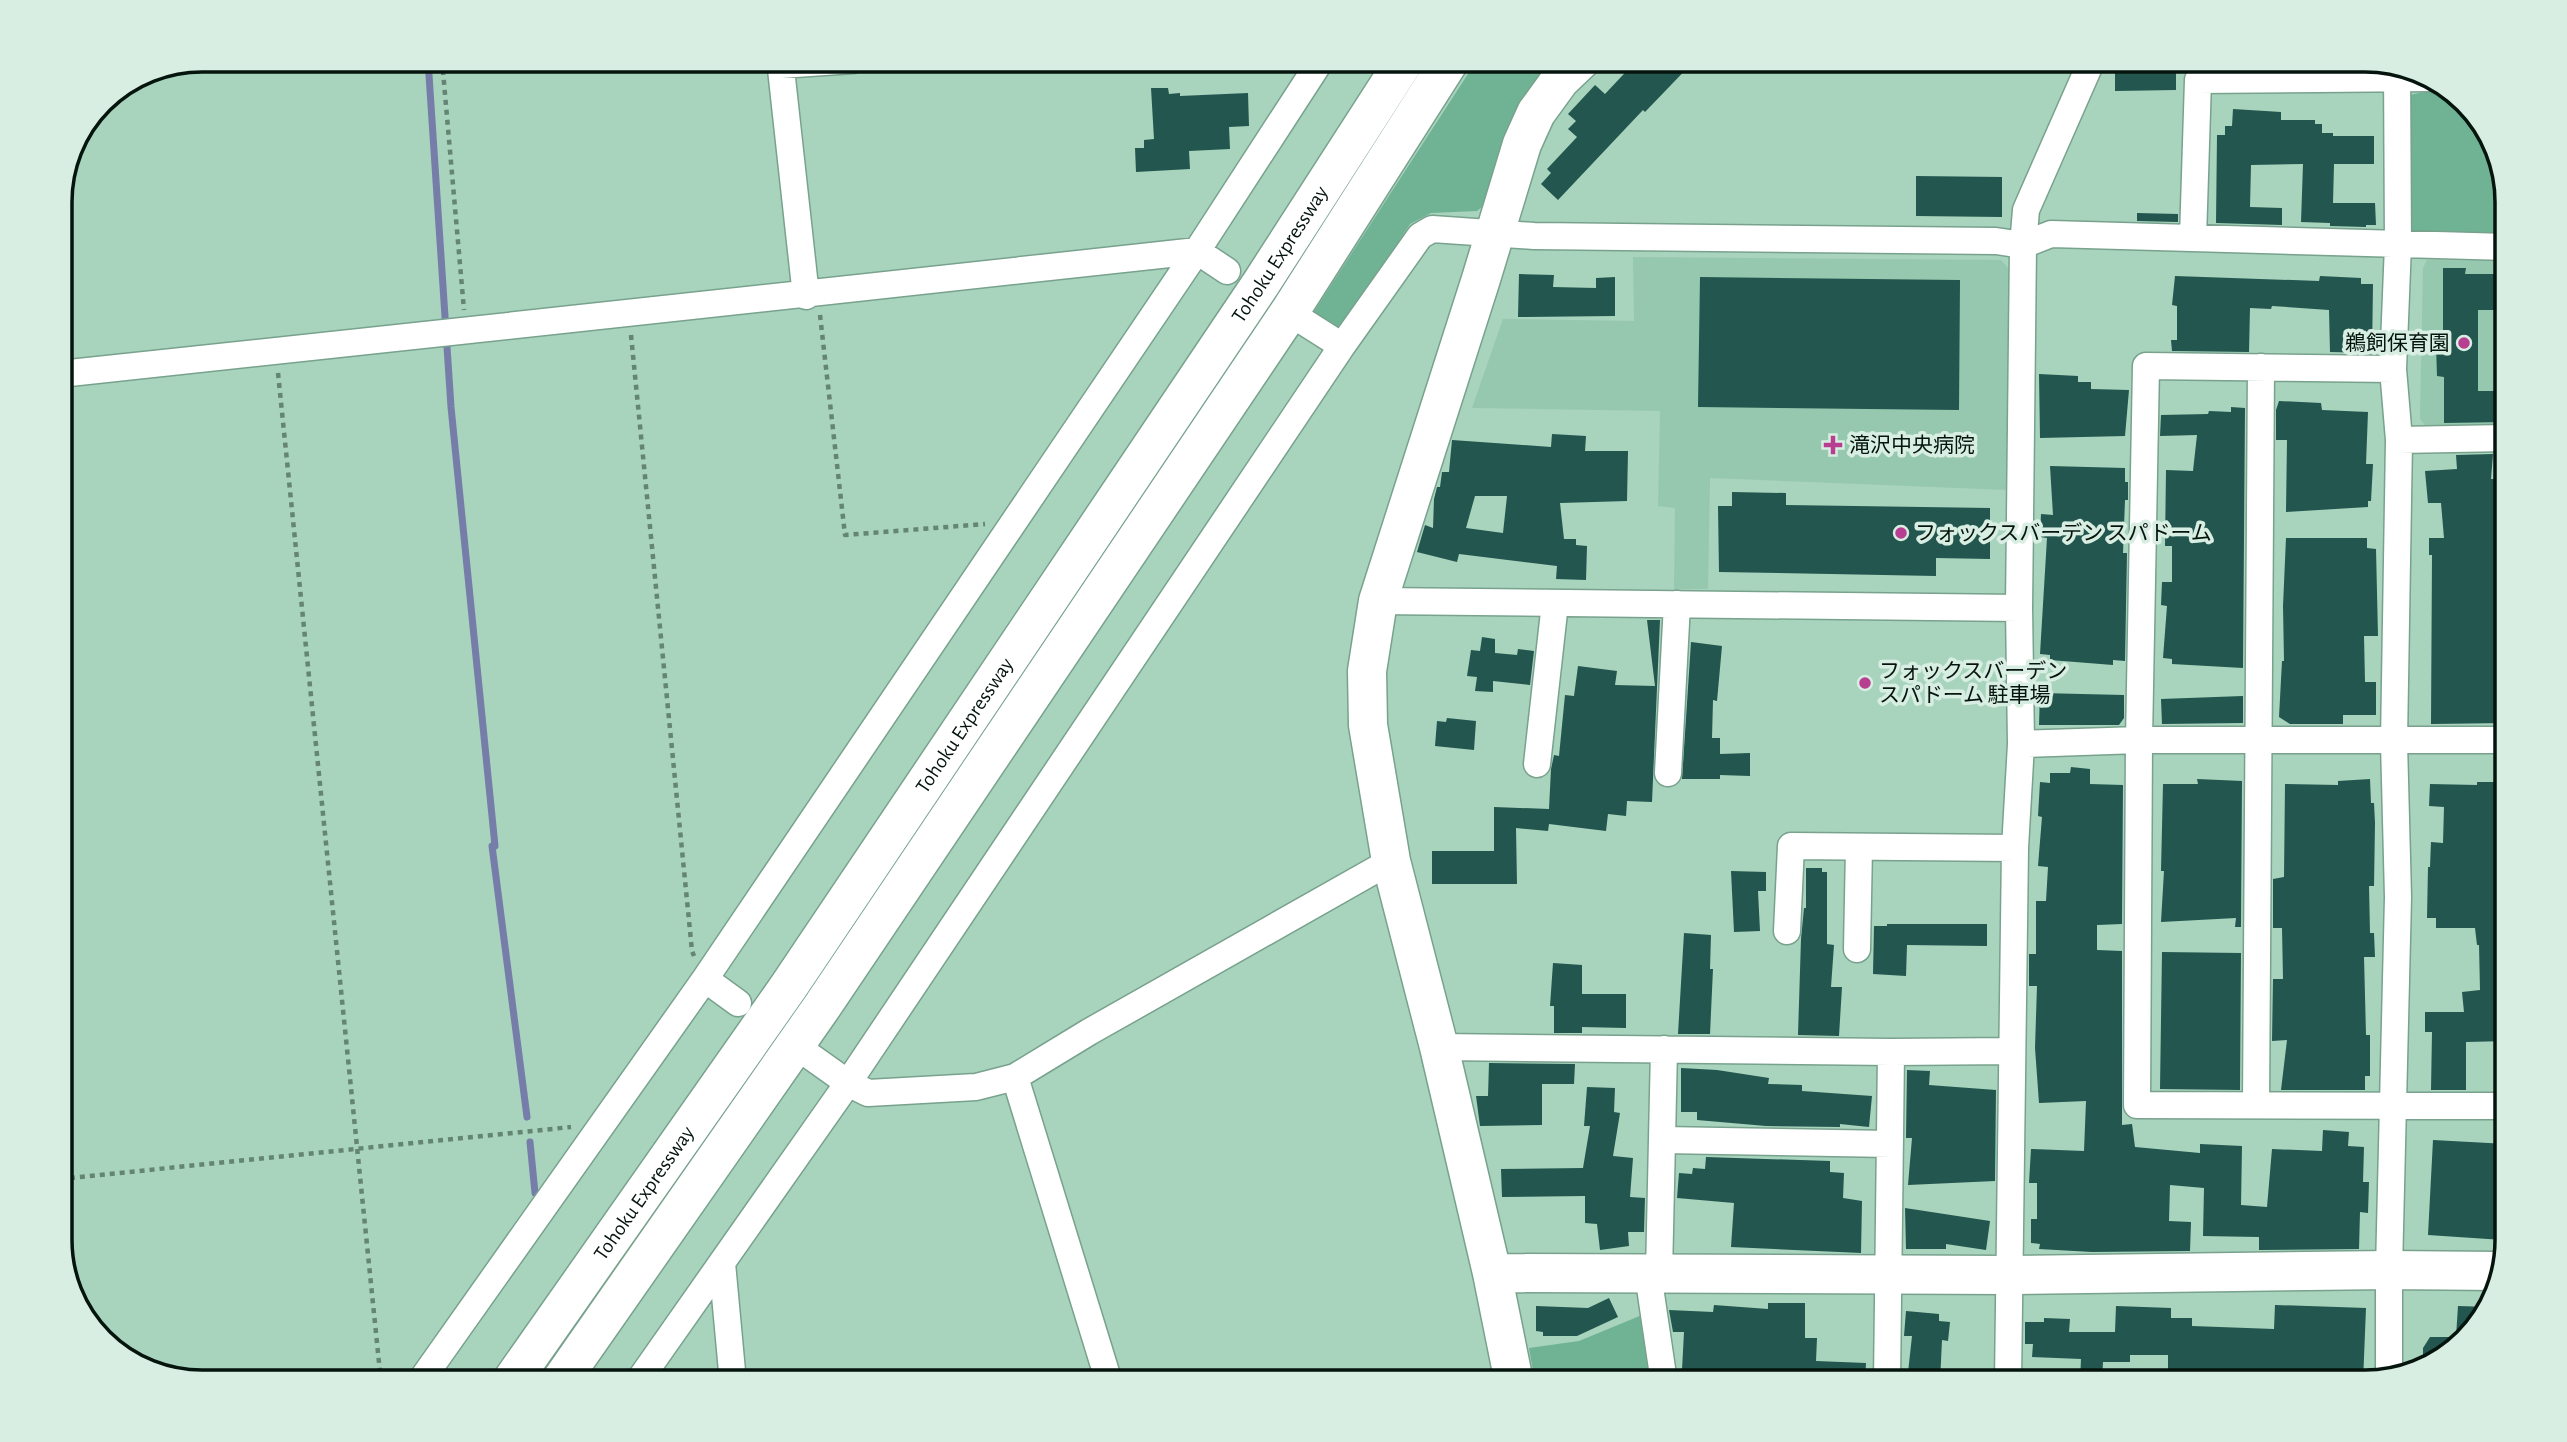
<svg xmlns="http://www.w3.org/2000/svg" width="2567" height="1442" viewBox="0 0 2567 1442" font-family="'Alegreya Sans','Noto Sans JP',sans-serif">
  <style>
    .built { fill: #96c8af }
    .green { fill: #70b394 }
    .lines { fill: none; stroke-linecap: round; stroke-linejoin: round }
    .stream { stroke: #767da9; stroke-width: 7 }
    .building { fill: #22564e; fill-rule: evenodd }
    .street-casing { stroke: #78a28d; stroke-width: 29 }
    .secondary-casing { stroke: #78a28d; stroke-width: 41 }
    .highway-casing { stroke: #78a28d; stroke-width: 41 }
    .path { stroke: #648474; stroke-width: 4.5; stroke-dasharray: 5 5; stroke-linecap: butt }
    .street { stroke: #fff; stroke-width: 26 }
    .secondary { stroke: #fff; stroke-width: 38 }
    .highway { stroke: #fff; stroke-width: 38 }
    .poi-dot { fill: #b83e91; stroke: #d8eee2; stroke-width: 2.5 }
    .labels { text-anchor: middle; stroke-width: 7; stroke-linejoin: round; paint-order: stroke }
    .street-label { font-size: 21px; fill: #05150e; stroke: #d8eee2 }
    .poi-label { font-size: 21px; fill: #05150e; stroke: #d8eee2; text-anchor: start }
    .rim { fill: none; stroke: #05150e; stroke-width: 3.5 }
  </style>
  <rect width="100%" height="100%" fill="#a8d3bd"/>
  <!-- built -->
  <path class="built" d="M1633,257L2001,260L2009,269L2007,490L1710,478L1708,589H1674L1675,508L1658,506L1660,411L1472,408L1503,319L1634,321Z
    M2427,260L2507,261V432L2431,433L2420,419L2423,268Z"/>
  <!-- green -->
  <path class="green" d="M1477,60H1558L1488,202L1477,211L1431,213L1410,224L1339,334L1311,316Z
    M2446,88L2488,130L2507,193V240L2407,238L2409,95Z
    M1642,1315L1655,1382H1535L1529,1348L1579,1341Z"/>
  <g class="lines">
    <!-- stream -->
    <path class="stream" d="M428,60L451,407L495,846H492L527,1117
      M530,1142L535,1193"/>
  </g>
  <!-- building -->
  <path class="building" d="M1637,60H1695L1645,112L1643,110L1558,200L1541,184L1551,173L1547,169L1577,137L1568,129L1576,121L1568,114L1595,85L1605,94Z
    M2154,60H2176V90L2115,91V64L2154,65Z
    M1151,88H1168L1169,94L1180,93V96L1248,93L1249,126L1229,127L1230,149L1189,151L1190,169L1136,172L1135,148H1144V140L1154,139Z
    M2233,109L2281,112V120H2315V124H2322V133H2333V136H2374V164H2334L2333,203H2375L2376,225H2366V227L2330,226V223L2301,222L2303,164L2251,165L2250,207L2282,208V225L2216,223L2217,135H2225V126H2232Z
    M1916,176L2002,177V217L1916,216Z
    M2137,213L2178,214V222L2137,221Z
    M2443,268H2466L2465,274H2507V310H2478V391H2507V422L2444,423V377L2437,376L2436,344H2443Z
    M1519,274L1554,275L1553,287L1596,288V278L1615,277V316L1518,317Z
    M2175,276L2319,281L2320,276L2361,278V284H2373L2372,353L2330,352L2329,310L2272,306L2271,309L2250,308L2249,352L2172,351L2171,340H2177V306L2172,305Z
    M1700,277L1960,280L1959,410L1698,407Z
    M2039,374L2078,376V382H2091V389L2129,390L2125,436L2040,438Z
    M2279,401L2321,403L2322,410L2368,412L2366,464H2373L2371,501H2368V507L2286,512L2287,440H2276V410Z
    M2231,407L2245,408L2243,668L2172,664V659L2163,658L2167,606L2161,605L2162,582H2172V546H2165L2166,470L2193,471L2197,435L2160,436L2161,415L2208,414L2209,411L2231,412Z
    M1552,434L1586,436L1585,451H1628L1627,501L1560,503L1564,539H1576V545L1587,546L1586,580L1556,579L1557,566L1459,554L1457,562L1417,552L1425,525L1433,528L1434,499L1437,487H1440L1442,472H1449L1452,440L1551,447ZM1475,496H1507L1503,533L1466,528Z
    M2493,454L2491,479H2507V561L2497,562L2499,644H2507V723L2431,724L2432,555H2429V538H2444L2441,503H2428L2425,471L2457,469L2456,455Z
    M2050,466L2125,468V482H2128V500H2125L2123,553H2127L2125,661L2113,660V665L2050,660V655L2040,654L2047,538L2040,537L2041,514L2053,515Z
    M1732,492L1786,493V505L1990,508V559L1936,558V576L1719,572L1718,506H1732Z
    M2286,538H2367V548L2376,549L2378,636H2364L2365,682H2376V715H2343V724H2290L2279,717L2282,661H2284L2283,606Z
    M1647,620H1660L1652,802L1627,801L1626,816L1608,814L1606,831L1549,824L1548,831L1516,828L1517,884H1432V851H1494V807L1549,809L1551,769L1554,755L1559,756L1565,695L1574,696L1578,666L1617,671L1615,685L1655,686Z
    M1482,637L1495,639V653L1517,655L1518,649L1534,651L1530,685L1493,681V692L1475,691L1477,677L1467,676L1471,650L1480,651Z
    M1691,642L1722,646L1717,701L1713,700L1712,738H1720V754L1750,753V776L1720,775V779H1682Z
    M2040,693L2124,695V718L2119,725H2039Z
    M2243,696V723L2162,724L2161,699Z
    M1447,718L1476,721L1474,750L1435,746L1437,721L1446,722Z
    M2071,767L2090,769V784L2123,785L2122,924L2097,925V950L2122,951V1125L2132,1124L2135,1147L2200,1153V1144L2242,1146L2241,1205L2267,1207L2272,1149L2322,1151L2323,1130L2349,1132L2348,1146L2364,1147L2363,1182H2369L2368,1213L2360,1212L2359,1249L2259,1250V1237L2203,1236L2204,1188L2170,1185L2169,1221L2191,1222L2190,1251L2092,1252L2039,1249L2040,1244L2031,1243V1219H2037V1183H2029L2031,1149L2084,1151L2086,1101L2039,1103L2035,1048L2037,986H2029V954H2036V901H2046L2048,867L2038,866L2042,817L2038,816L2040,782L2050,783V773H2070Z
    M2197,779L2242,781L2241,927H2235L2236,918L2161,922L2164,871H2161L2163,784H2198Z
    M2370,779L2371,803H2374L2375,823L2374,886H2369L2370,933H2374L2375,957H2364L2366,1035H2370V1076H2365V1090H2281L2287,1040L2272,1041L2273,979H2283L2282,928H2273V879L2284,877L2285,784L2338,785V781Z
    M2477,782H2507V1041L2466,1042V1090H2431L2432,1032H2425V1012H2464L2462,992L2480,990L2479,945H2477L2475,928H2436V918H2427L2428,867H2430L2431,842L2443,843L2444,807L2429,806L2430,784L2477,785Z
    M1806,868H1822V872H1827V944L1834,945L1831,987H1842L1839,1036L1798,1035L1801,939L1804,908H1806Z
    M1731,871L1766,872V891H1758L1760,931L1734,932Z
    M1887,924H1987V946L1907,945L1906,976L1873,974L1874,926H1887Z
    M1684,933L1711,935L1710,969H1713L1710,1034H1678Z
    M2162,952L2241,953L2240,1090L2160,1089Z
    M1553,963L1582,965V994H1626V1028L1582,1027V1033H1554V1006H1550Z
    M1489,1063L1575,1064L1574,1084H1542V1125L1480,1126L1476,1096H1488Z
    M1681,1068L1717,1070L1769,1078L1768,1084L1802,1085V1091L1872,1096L1869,1127L1840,1124V1127L1766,1126L1697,1120V1112H1681Z
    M1907,1070L1930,1071L1929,1085L1996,1090L1995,1181L1908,1185L1912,1138H1906Z
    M1587,1087L1615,1088L1614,1112L1620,1113L1613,1156L1633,1158L1630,1197L1645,1198L1644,1232H1628L1629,1246L1600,1250L1597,1224L1585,1223V1196L1502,1197L1501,1169L1583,1168L1590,1126H1584Z
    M2433,1140L2507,1144L2503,1240L2428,1235Z
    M1706,1157L1830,1161V1172L1844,1173L1843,1198L1862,1201L1861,1253L1731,1247L1734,1203L1677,1198L1679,1173L1692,1174L1693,1168L1705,1169Z
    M1905,1208L1990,1221L1986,1250L1946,1244V1249H1906Z
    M1609,1298L1618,1317L1577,1336H1543V1332L1536,1331V1306L1588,1308Z
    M1768,1303H1805V1338H1817L1816,1361L1866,1363L1865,1382H1775V1377H1731V1382H1686L1687,1371L1682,1370L1684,1332H1673L1669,1310L1713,1312L1714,1305L1768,1309Z
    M2275,1305L2366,1308L2363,1382H2168V1355H2130V1362H2103L2102,1382H2080L2081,1359L2032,1357L2033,1344H2025V1322H2044V1318L2070,1319L2069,1332H2115L2116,1306L2171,1308V1318H2192V1326L2274,1329Z
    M2458,1306L2490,1307L2489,1311L2437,1363L2423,1367V1348L2430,1337H2456Z
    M1906,1311L1939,1314V1321L1950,1322L1948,1341L1942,1340L1940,1382H1907L1912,1336H1904Z"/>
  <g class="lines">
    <!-- street casing -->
    <g class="street-casing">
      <path id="street" d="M780,60L806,296
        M781,65L853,60
        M2193,238L2198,80L2434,78
        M1301,320L1342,346
        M2393,369L2146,366L2139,740L2137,1105L2507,1106
        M60,374C439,333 818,294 1197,251L1227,271
        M2399,440L2507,438
        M1378,601L2019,608
        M2021,744L2139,740H2507
        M1537,764L1555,603
        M1668,773L1677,604
        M1787,931L1791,846L2015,848
        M1857,949L1859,847
        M705,979L738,1003
        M1439,1047L1891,1052L1887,1382
        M1891,1052L2012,1051
        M810,1056L848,1083L868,1093L976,1087L1015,1077
        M2256,1105L2261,367
        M1662,1140L1890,1144
        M722,1263L733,1382
        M1648,1274L1664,1382
        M1659,1274L1664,1049
        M2389,1376V1270L2398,897L2394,742L2399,440L2393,369L2398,245L2397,68
        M420,1382L705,979L1197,251L1321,60
        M638,1382L848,1083L1342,346L1420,236L1432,229L1534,236L1996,241L2023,245L2051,234L2507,247
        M1109,1382L1015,1077L1089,1032L1391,861
        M2008,1382L2015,848L2021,744L2019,608L2023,245L2026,210L2092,60"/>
    </g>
    <!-- secondary casing -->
    <g class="secondary-casing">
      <path id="secondary" d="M1492,1273L2009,1275L2389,1270L2499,1271
        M1514,1382L1492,1273L1439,1047L1391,861L1368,725L1367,671L1378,601L1481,279L1522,144L1536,113L1560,80L1581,60"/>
    </g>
    <!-- highway casing -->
    <g class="highway-casing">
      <g id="highway">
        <path id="s1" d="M511,1382L789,986L1262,282L1405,60"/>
        <path d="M560,1382L821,1008L1292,308L1450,60"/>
      </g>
    </g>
    <!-- path -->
    <path class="path" d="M442,60L464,310
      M820,315L845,535L985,524
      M631,335L692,951L694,956
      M278,373L381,1382
      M60,1179L571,1127"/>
    <!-- street -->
    <use href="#street" class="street"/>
    <!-- secondary -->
    <use href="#secondary" class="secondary"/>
    <!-- highway -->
    <use href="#highway" class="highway"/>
  </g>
  <!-- markers -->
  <g class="poi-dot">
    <circle cx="2464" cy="343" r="7"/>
    <path d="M1829.5 434.5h7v7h7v7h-7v7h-7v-7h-7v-7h7z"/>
    <circle cx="1901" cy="533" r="7"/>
    <circle cx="1865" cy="683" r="7"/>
  </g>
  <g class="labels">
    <!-- street labels -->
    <g class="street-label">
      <text dy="7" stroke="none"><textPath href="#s1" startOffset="1365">Tohoku Expressway</textPath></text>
      <text dy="7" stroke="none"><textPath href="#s1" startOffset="798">Tohoku Expressway</textPath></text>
      <text dy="7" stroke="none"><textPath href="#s1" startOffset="231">Tohoku Expressway</textPath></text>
    </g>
    <!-- poi labels -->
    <g class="poi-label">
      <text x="2450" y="350" text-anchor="end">鵜飼保育園</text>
      <text x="1849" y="452">滝沢中央病院</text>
      <text x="1915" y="540">フォックスバーデン スパドーム</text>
      <text x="1879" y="678">フォックスバーデン<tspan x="1879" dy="24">スパドーム 駐車場</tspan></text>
    </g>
  </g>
  <!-- crop -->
  <path d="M0 0H2567V1442H0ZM202 72H2365A130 130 0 0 1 2495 202V1240A130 130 0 0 1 2365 1370H202A130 130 0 0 1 72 1240V202A130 130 0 0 1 202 72Z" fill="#d8eee2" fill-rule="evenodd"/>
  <path class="rim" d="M202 72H2365A130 130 0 0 1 2495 202V1240A130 130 0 0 1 2365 1370H202A130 130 0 0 1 72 1240V202A130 130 0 0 1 202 72Z"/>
</svg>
